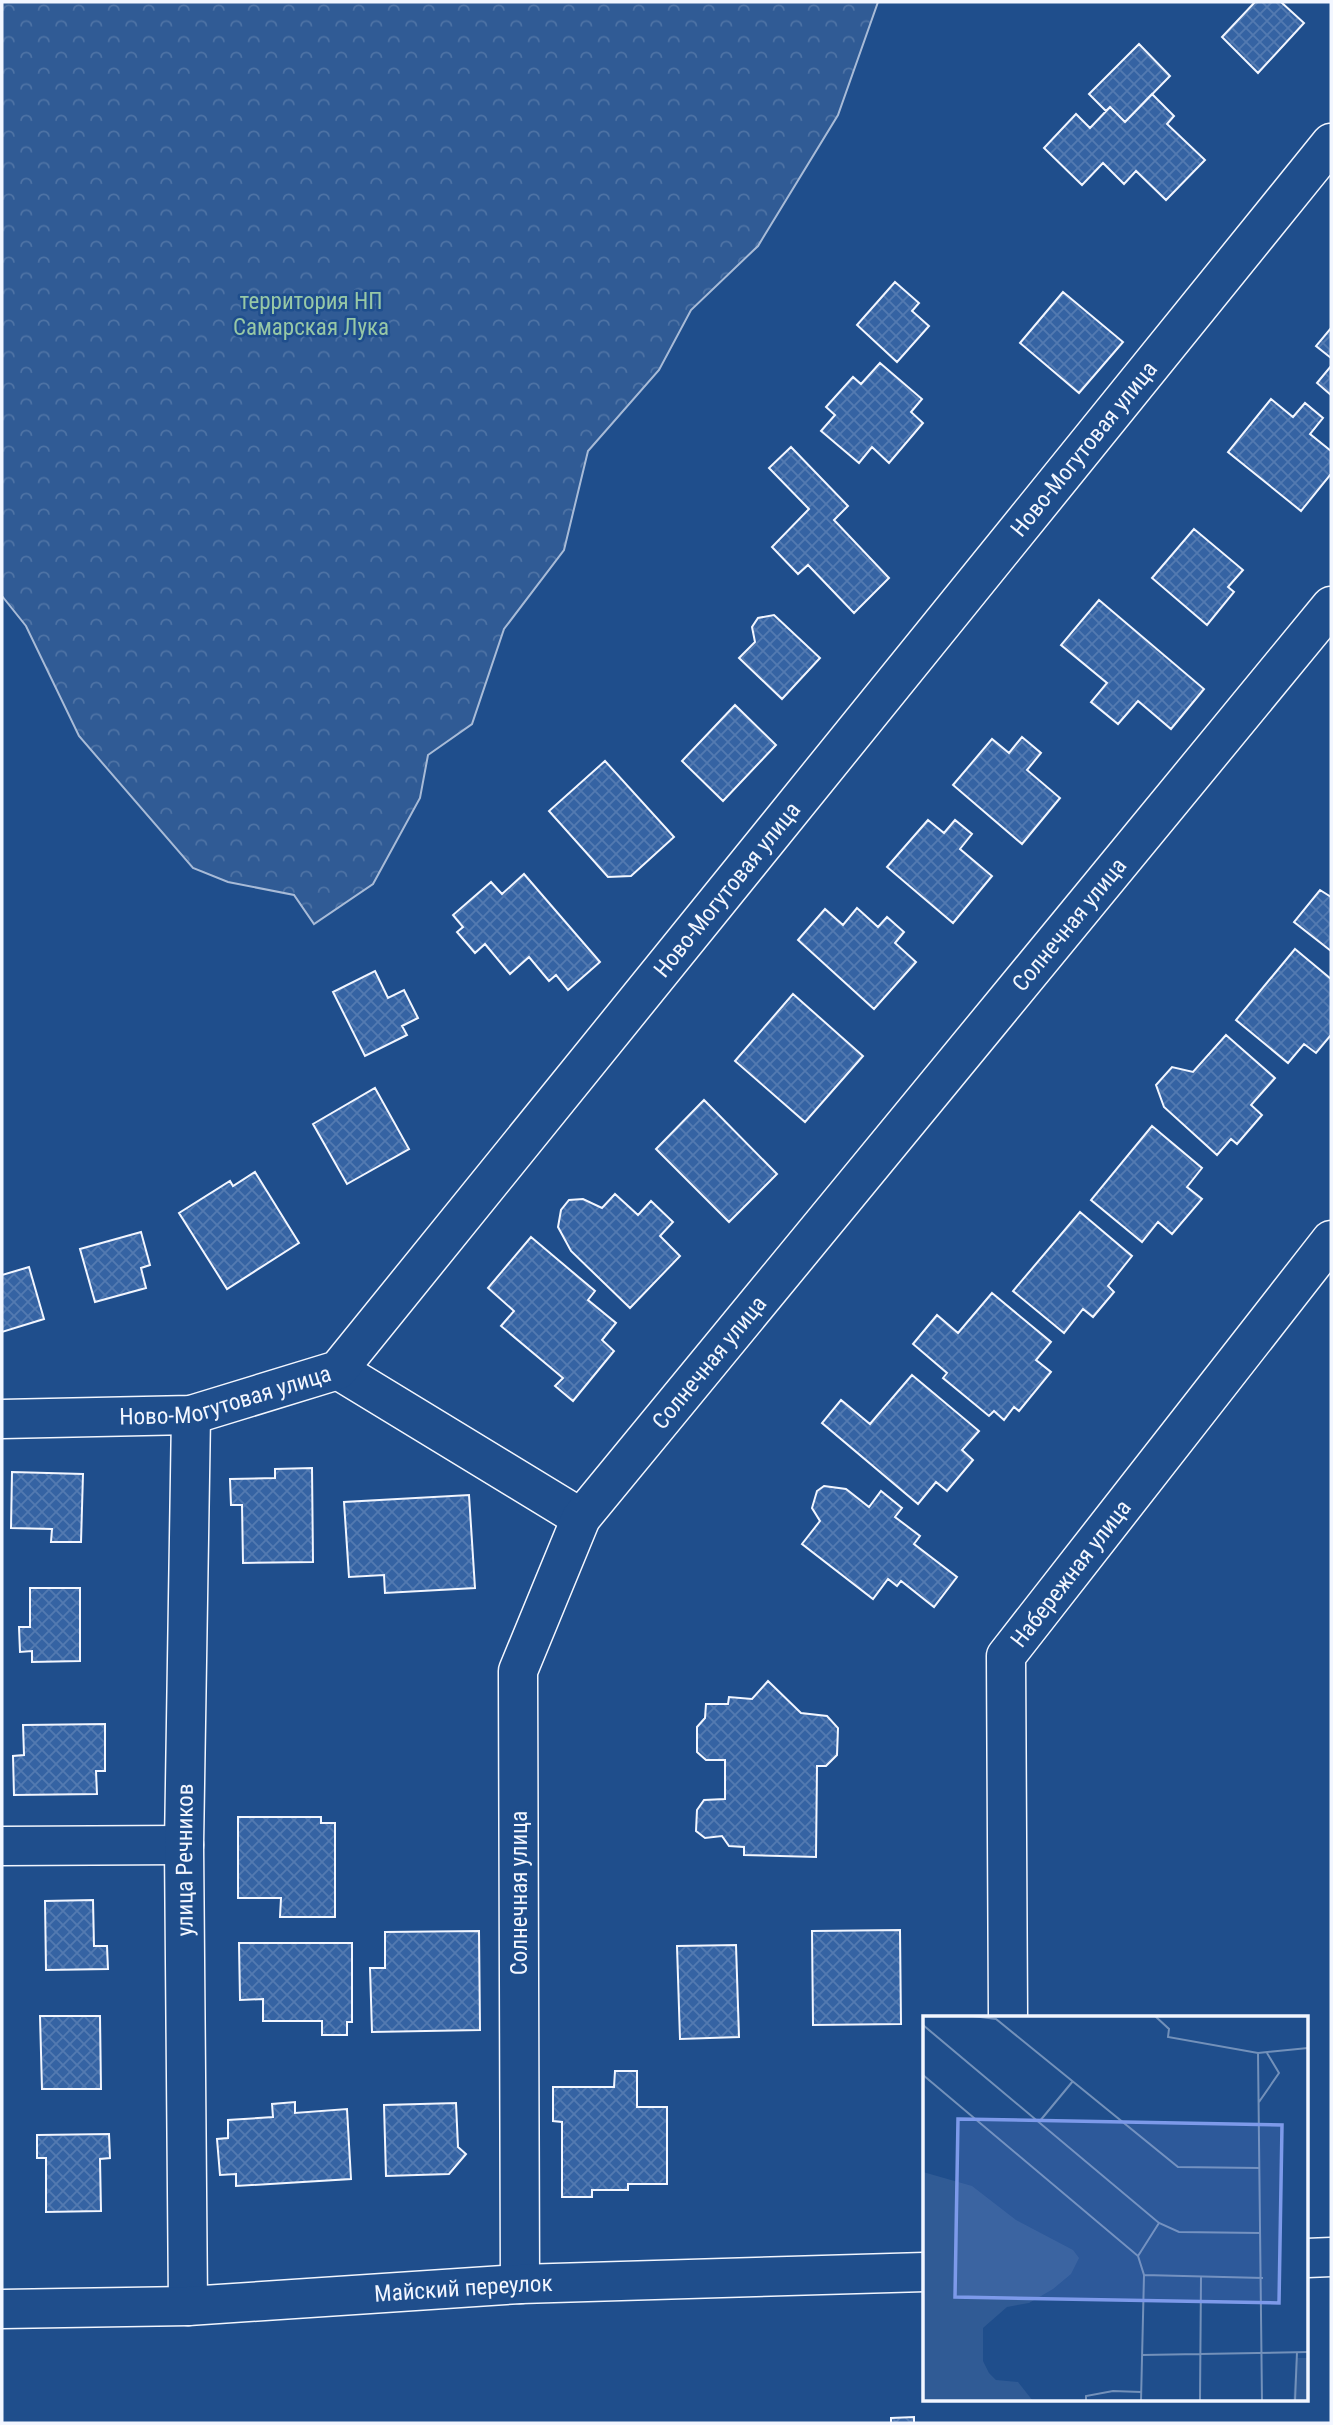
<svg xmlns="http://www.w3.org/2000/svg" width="1333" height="2425" viewBox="0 0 1333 2425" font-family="'Roboto Condensed',sans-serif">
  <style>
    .park { fill: url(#park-crowns); stroke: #a8bbd7; stroke-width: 2 }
    .building { fill: url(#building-cross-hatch); stroke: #f2f6ff; stroke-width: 2 }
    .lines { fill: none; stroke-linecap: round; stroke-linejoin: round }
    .minor-casing { stroke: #f2f6ff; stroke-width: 41 }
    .minor { stroke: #1f4e8c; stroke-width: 38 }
    .labels { text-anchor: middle; stroke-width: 5; stroke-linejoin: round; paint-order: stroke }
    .park-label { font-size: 23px; fill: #97c8a6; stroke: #1f4e8c }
    .street-label { font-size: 23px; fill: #f2f6ff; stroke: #1f4e8c }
    .inset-road { fill: none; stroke: #7391ba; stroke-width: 2 }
    .view { fill: #7d9aea; fill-opacity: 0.15; stroke: #7d9aea; stroke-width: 3.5 }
    .inset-edge { fill: none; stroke: #f2f6ff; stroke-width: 3.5 }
  </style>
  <defs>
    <pattern id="park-crowns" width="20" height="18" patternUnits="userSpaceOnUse" patternTransform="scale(1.75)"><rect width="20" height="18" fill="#305b95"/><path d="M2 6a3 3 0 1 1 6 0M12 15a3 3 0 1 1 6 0" fill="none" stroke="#4e73a5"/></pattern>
    <pattern id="building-cross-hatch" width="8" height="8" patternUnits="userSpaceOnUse" patternTransform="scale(1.75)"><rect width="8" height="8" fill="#3563a3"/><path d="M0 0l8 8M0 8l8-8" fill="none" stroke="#537ab1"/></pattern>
  </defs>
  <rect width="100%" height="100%" fill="#1f4e8c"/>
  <!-- park -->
  <path class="park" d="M2,2H878L838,115L758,246L691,310L659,370L588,451L564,550L504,629L472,724L428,755L420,798L373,884L314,924L294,895L228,882L193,868L79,736L26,626L2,596Z"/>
  <!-- building -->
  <path class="building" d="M1255,2H1281L1304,23L1258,73L1222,37Z
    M1139,44L1170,76L1125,122L1110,107L1106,111L1089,94Z
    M1152,94L1174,116L1167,124L1205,160L1166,200L1136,171L1124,184L1103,163L1082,185L1044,148L1076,114L1090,128L1110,107L1125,122Z
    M895,282L919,303L912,311L929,326L897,362L857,325Z
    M1063,292L1123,342L1079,393L1020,343Z
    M1331,328V358L1316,346Z
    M880,363L922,399L911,412L923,423L889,463L872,447L859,463L821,431L835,415L826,407L853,377L861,384Z
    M1331,366V395L1317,383Z
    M1271,399L1293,417L1305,403L1323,418L1310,434L1331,451V474L1301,511L1228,452Z
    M791,447L848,506L834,520L889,578L854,613L808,565L798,574L772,547L809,509L769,468Z
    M1194,529L1243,570L1228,587L1234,592L1207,625L1152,578Z
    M1099,600L1204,689L1171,729L1138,701L1118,724L1091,702L1107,683L1061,645Z
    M774,615L820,658L782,699L739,658L755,642L752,627L758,618Z
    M735,705L776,745L723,801L682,761Z
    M1022,737L1041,753L1027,770L1060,798L1022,844L953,785L992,739L1009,753Z
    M605,761L674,837L631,876L608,877L549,811Z
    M928,820L944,833L955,820L972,834L960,849L992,876L953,923L887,867Z
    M524,874L600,962L568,990L556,975L549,981L529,957L510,974L485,944L475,953L457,932L463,927L453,915L491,882L502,894Z
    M1320,890L1331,897V951L1294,922Z
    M857,908L878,927L887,917L904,932L895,943L916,962L874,1009L798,940L825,909L843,925Z
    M1295,949L1331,979V1035L1316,1053L1304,1044L1288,1063L1236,1020Z
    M375,971L388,998L404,990L418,1018L402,1026L407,1035L365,1056L333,992Z
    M793,994L863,1056L805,1122L735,1061Z
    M1226,1035L1275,1078L1251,1105L1262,1115L1237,1144L1231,1139L1217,1155L1164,1107L1156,1085L1172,1067L1193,1072Z
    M375,1088L409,1149L347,1184L313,1124Z
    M704,1100L777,1174L729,1222L656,1149Z
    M1152,1126L1202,1168L1187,1187L1202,1199L1172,1234L1158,1222L1142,1242L1091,1200Z
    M255,1172L299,1243L227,1289L179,1213L230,1181L233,1186Z
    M615,1194L638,1215L651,1201L673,1222L660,1236L680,1256L630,1308L571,1251L558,1227L561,1210L569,1200L583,1199L602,1208Z
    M1080,1212L1132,1256L1108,1286L1114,1292L1093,1317L1083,1309L1064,1333L1013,1291Z
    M141,1232L150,1265L141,1268L146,1288L95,1302L80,1249Z
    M531,1237L595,1291L588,1300L616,1323L602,1340L614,1351L573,1401L555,1386L563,1378L501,1326L514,1311L488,1288Z
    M29,1267L44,1319L2,1332V1275Z
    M992,1293L1051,1342L1036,1360L1051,1372L1019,1411L1014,1407L1004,1420L994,1411L989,1416L943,1378L947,1373L913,1344L937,1315L958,1333Z
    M912,1375L979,1431L962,1450L973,1460L947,1491L936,1482L918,1504L822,1423L841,1400L870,1424Z
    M312,1468L313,1562L243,1563L242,1505H231L230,1479L275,1478V1469Z
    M12,1472L83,1474L81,1542H51L52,1529L11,1528Z
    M824,1486L846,1489L869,1507L881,1491L902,1508L895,1517L920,1536L914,1544L957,1577L934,1607L901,1581L897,1586L888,1579L873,1599L802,1544L820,1521L812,1508L817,1491Z
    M469,1495L475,1588L385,1593L384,1575L349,1577L344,1502Z
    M30,1588H80V1661L32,1662V1651L20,1652L19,1627H30Z
    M768,1681L801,1713L827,1716L838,1728L837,1755L826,1766H817L816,1857L744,1855V1847L729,1846L722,1836L705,1838L696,1831L697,1810L704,1800L725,1799V1760H706L697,1752V1727L705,1718L706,1704H728L729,1697L752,1699Z
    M105,1724V1771H96L97,1794L14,1795L13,1756L24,1755L23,1725Z
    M238,1817H321V1823H335V1917H280L281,1898H238Z
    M93,1900L94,1946H107L108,1969L46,1970L45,1901Z
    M900,1930L901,2024L813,2025L812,1931Z
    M479,1931L480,2030L372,2032L370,1968H385V1932Z
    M239,1943H352V2022H347V2035H322V2021H263V1999L240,2000Z
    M736,1945L739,2037L680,2039L677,1946Z
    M40,2016H100L101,2089H42Z
    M615,2071H637V2107H667V2184H628V2190H592V2197H562V2122L553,2121V2087H614Z
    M295,2102V2113L347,2109L351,2179L236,2186V2174L220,2175L217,2139L228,2138V2120L273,2117L272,2104Z
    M456,2103L458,2147L466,2154L449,2174L386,2176L384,2105Z
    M109,2134L110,2158L100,2159L101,2211L46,2212V2158H37V2135Z
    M914,2417V2423H891V2418Z"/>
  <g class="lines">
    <!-- minor casing -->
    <g class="minor-casing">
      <g id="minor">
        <path d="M338,1370L581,1518"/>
        <path id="s1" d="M2,1419L191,1415L338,1370L1331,143"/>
        <path d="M2,1846L184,1845"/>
        <path id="s2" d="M1008,2017L1006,1656L1331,1240"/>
        <path d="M1307,2258L1331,2257"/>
        <path id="s3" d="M520,2284L518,1671L581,1518L1331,606"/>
        <path id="s4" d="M188,2306L184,1845L191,1415"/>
        <path id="s5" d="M2,2309L188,2306L520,2284L925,2272"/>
      </g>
    </g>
    <!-- minor -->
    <use href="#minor" class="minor"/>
  </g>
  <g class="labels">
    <!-- park labels -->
    <g class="park-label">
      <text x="311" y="309">территория НП<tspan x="311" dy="26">Самарская Лука</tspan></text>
    </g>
    <!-- street labels -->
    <g class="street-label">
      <text dy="8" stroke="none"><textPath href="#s1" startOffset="1528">Ново-Могутовая улица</textPath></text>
      <text dy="8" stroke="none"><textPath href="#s1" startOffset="961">Ново-Могутовая улица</textPath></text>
      <text dy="8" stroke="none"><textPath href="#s3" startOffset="1547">Солнечная улица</textPath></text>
      <text dy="8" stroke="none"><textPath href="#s3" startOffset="980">Солнечная улица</textPath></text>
      <text dy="8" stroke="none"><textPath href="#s1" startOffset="226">Ново-Могутовая улица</textPath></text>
      <text dy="8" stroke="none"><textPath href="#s2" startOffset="466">Набережная улица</textPath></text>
      <text dy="8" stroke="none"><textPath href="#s4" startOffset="446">улица Речников</textPath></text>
      <text transform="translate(519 1893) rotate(-90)" y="8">Солнечная улица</text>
      <text dy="8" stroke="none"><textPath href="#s5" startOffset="462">Майский переулок</textPath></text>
    </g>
  </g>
  <!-- overview -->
  <g transform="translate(923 2016)">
    <rect width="385" height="385" fill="#1f4e8c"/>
    <path d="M0,156L49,170L93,204L150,234L156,242L148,258L130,273L106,287L84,291L60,312V345L66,357L73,364L95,366L110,385H0Z" fill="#305b95"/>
    <path d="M373,342H385V385H370Z" fill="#305b95"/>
    <path class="inset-road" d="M50,0L73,3L255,151L337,152M232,0L246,13L245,21L335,37L385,32M0,9L236,207L256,216L338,217M335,37L339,385M0,59L215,240L221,259L218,385M336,86L356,57L344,37M116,106L150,65M215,240L236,207M221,259L340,262M219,339L385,336M163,385V380L190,375L218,376M277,385L278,261M372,385L374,336"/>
    <path class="view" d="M35,103L359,109L356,287L32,281Z"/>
    <rect width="385" height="385" class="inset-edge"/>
  </g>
  <!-- border -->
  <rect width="1333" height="2425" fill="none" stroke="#f2f6ff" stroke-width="7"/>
</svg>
